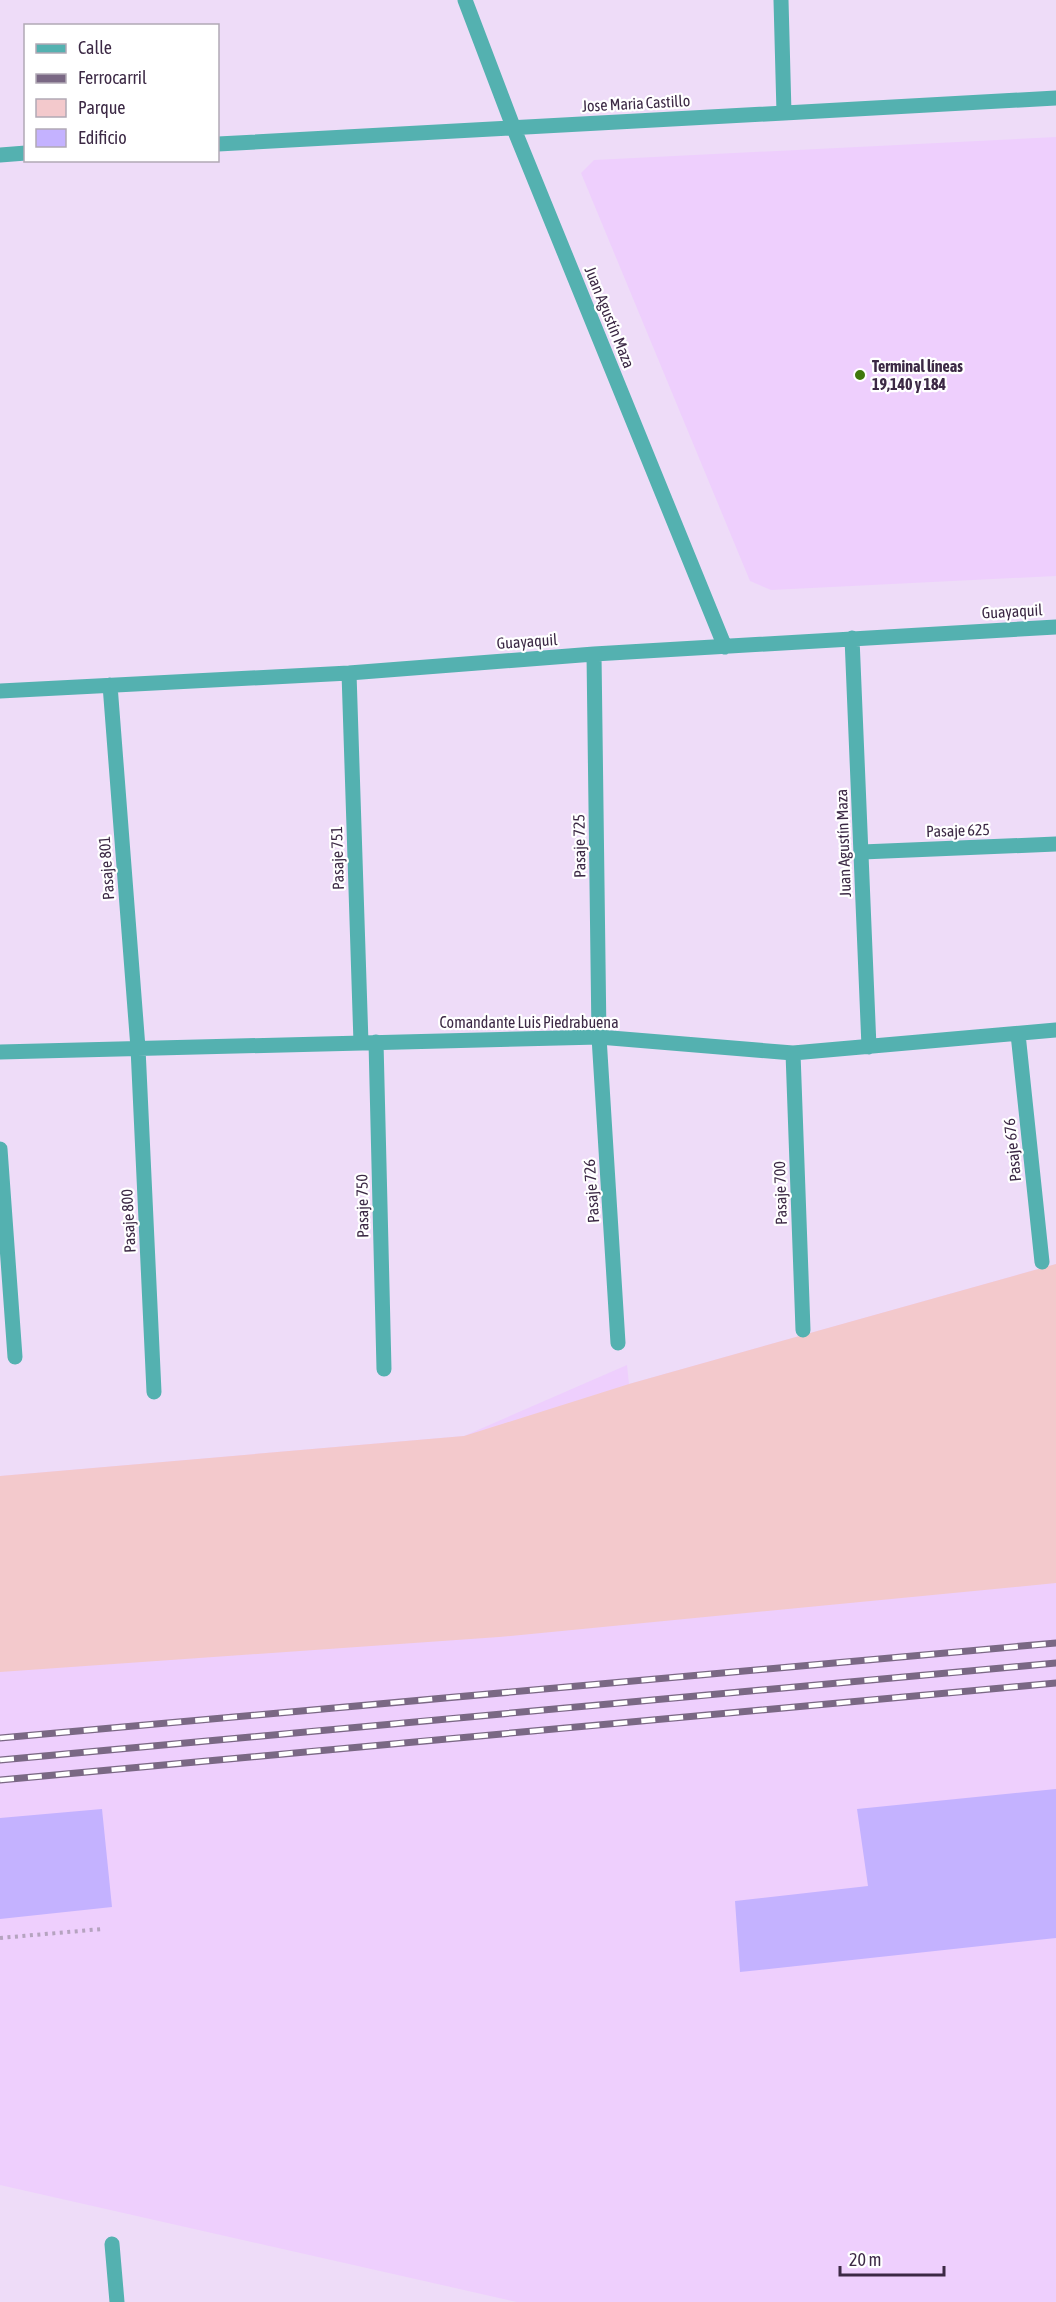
<svg xmlns="http://www.w3.org/2000/svg" width="1056" height="2302" viewBox="0 0 1056 2302" font-family="'Asap Condensed',sans-serif">
  <style>
    .built { fill: #eecffd }
    .green { fill: #f3c9cc }
    .building { fill: #c4b2ff }
    .lines { fill: none; stroke-linecap: round; stroke-linejoin: round }
    .path { stroke: #b5a3bf; stroke-width: 4; stroke-dasharray: 3 4.5; stroke-linecap: butt }
    .minor { stroke: #54b1b0; stroke-width: 15 }
    .rail-casing { stroke: #7a6884; stroke-width: 7 }
    .rail { stroke: #fff; stroke-width: 4.5; stroke-dasharray: 14; stroke-linecap: butt }
    .poi-dot { fill: #40780c; stroke: #fff; stroke-width: 2 }
    .labels { text-anchor: middle; stroke-width: 4.5; stroke-linejoin: round; paint-order: stroke }
    .street-label { font-size: 16px; fill: #3c2945; stroke: #fff }
    .poi-label { font-size: 16px; font-weight: bold; fill: #3c2945; stroke: #fff; text-anchor: start }
  </style>
  <rect width="100%" height="100%" fill="#eedcf8"/>
  <!-- built -->
  <path class="built" d="M1056,137V576L771,590L750,581L581,173L594,160Z
    M1056,1264V2302H517L0,2185V1476L464,1436L627,1365L629,1384Z"/>
  <!-- green -->
  <path class="green" d="M1056,1264V1583L499,1637L0,1672V1476L464,1436L629,1384Z"/>
  <!-- building -->
  <path class="building" d="M1056,1789V1938L740,1972L735,1901L868,1886L857,1809Z
    M102,1809L112,1907L0,1919V1818Z"/>
  <g class="lines">
    <!-- path -->
    <path class="path" d="M0,1938L102,1929"/>
    <!-- minor -->
    <path class="minor" d="M465,0L514,129L725,647
      M781,0L784,113
      M218,144L1056,98
      M0,155L26,153
      M852,638L869,1047
      M594,654L599,1037L618,1343
      M349,673L361,1043
      M110,685L138,1048L154,1392
      M0,691L349,673L594,654L1056,627
      M862,852L1056,844
      M1018,1034L1042,1262
      M376,1042L384,1369
      M0,1052L599,1037L793,1053L1056,1030
      M793,1053L803,1330
      M0,1149L15,1357
      M112,2244L117,2302"/>
    <!-- rail casing -->
    <g class="rail-casing">
      <path id="rail" d="M0,1738L1056,1643
        M0,1760L1056,1663
        M0,1780L1056,1683"/>
    </g>
    <!-- rail -->
    <use href="#rail" class="rail"/>
  </g>
  <!-- markers -->
  <circle class="poi-dot" cx="860" cy="375" r="6"/>
  <g class="labels">
    <!-- street labels -->
    <g class="street-label">
      <text transform="translate(636 103) rotate(-3)" y="6">Jose Maria Castillo</text>
      <text transform="translate(610 317) rotate(68)" y="6">Juan Agustín Maza</text>
      <text transform="translate(1012 611) rotate(-3)" y="6">Guayaquil</text>
      <text transform="translate(527 641) rotate(-4)" y="6">Guayaquil</text>
      <text transform="translate(958 830) rotate(-2)" y="6">Pasaje 625</text>
      <text transform="translate(843 843) rotate(-92)" y="6">Juan Agustín Maza</text>
      <text transform="translate(579 846) rotate(-91)" y="6">Pasaje 725</text>
      <text transform="translate(337 858) rotate(-92)" y="6">Pasaje 751</text>
      <text transform="translate(106 868) rotate(-94)" y="6">Pasaje 801</text>
      <text x="529" y="1028">Comandante Luis Piedrabuena</text>
      <text transform="translate(1012 1150) rotate(-96)" y="6">Pasaje 676</text>
      <text transform="translate(591 1191) rotate(-94)" y="6">Pasaje 726</text>
      <text transform="translate(780 1193) rotate(-92)" y="6">Pasaje 700</text>
      <text transform="translate(362 1206) rotate(-91)" y="6">Pasaje 750</text>
      <text transform="translate(128 1221) rotate(-93)" y="6">Pasaje 800</text>
    </g>
    <!-- poi labels -->
    <g class="poi-label">
      <text x="872" y="372">Terminal líneas<tspan x="872" dy="18">19,140 y 184</tspan></text>
    </g>
  </g>
  <!-- legend -->
  <rect x="24" y="24" width="195" height="138" fill="#ffffff" stroke="#b1a9b5" stroke-width="1.5"/>
  <rect x="36" y="44" width="30" height="9" fill="#54b1b0" stroke="#b1a9b5" stroke-width="1.5"/>
  <text x="78" y="54" font-size="18" fill="#3c2945">Calle</text>
  <rect x="36" y="74" width="30" height="9" fill="#7a6884" stroke="#b1a9b5" stroke-width="1.5"/>
  <text x="78" y="84" font-size="18" fill="#3c2945">Ferrocarril</text>
  <rect x="36" y="99" width="30" height="18" fill="#f3c9cc" stroke="#b1a9b5" stroke-width="1.5"/>
  <text x="78" y="114" font-size="18" fill="#3c2945">Parque</text>
  <rect x="36" y="129" width="30" height="18" fill="#c4b2ff" stroke="#b1a9b5" stroke-width="1.5"/>
  <text x="78" y="144" font-size="18" fill="#3c2945">Edificio</text>
  <!-- scale -->
  <path d="M840 2266v9h104v-9" fill="none" stroke="#3c2945" stroke-width="3"/>
  <text x="849" y="2266" font-size="18" fill="#3c2945" stroke="#ffffff" stroke-width="4.5" paint-order="stroke">20 m</text>
</svg>
